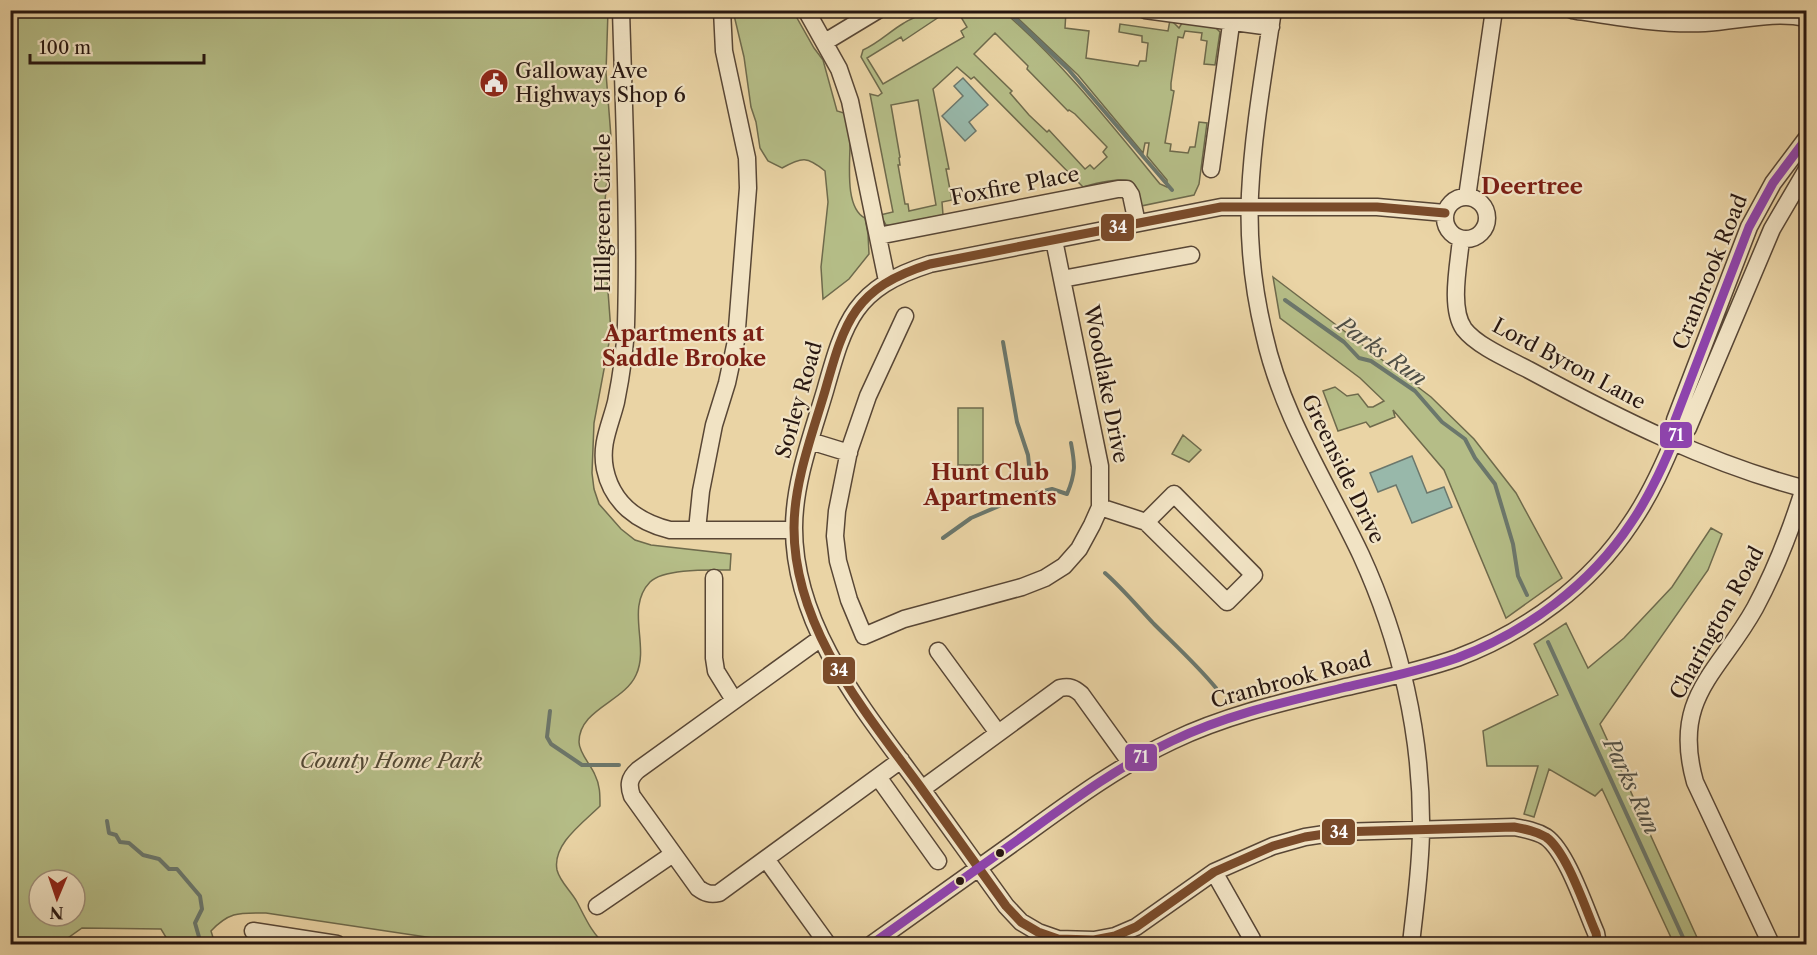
<svg xmlns="http://www.w3.org/2000/svg" width="1817" height="955" viewBox="0 0 1817 955" font-family="'Libre Caslon Text',serif">
  <style>
    .green { fill: #b5bd87; stroke: #6e6a4c; stroke-width: 1.5; fill-rule: evenodd }
    .water { fill: #98b8aa; stroke: #6b776c; stroke-width: 1.5 }
    .lines { fill: none; stroke-linecap: round; stroke-linejoin: round }
    .stream { stroke: #6b776c; stroke-width: 4 }
    .minor-casing { stroke: #584635; stroke-width: 19 }
    .minor { stroke: #f1e3c4; stroke-width: 16 }
    .bus-1-casing { stroke: #f1e3c4; stroke-width: 14 }
    .bus-2-casing { stroke: #f1e3c4; stroke-width: 14 }
    .bus-1 { stroke: #7a4b2a; stroke-width: 9 }
    .bus-2 { stroke: #8e44ad; stroke-width: 9 }
    .bus-dot { fill: #271610; stroke: #f1e3c4; stroke-width: 2 }
    .labels { text-anchor: middle; stroke-width: 4.5; stroke-linejoin: round; paint-order: stroke }
    .poi-label { font-size: 21px; fill: #271610; stroke: #f1e3c4; text-anchor: start }
    .street-label { font-size: 21px; fill: #271610; stroke: #f1e3c4 }
    .park-label { font-size: 21px; font-style: italic; fill: #524834; stroke: #f1e3c4 }
    .neighbourhood-label { font-size: 22px; font-weight: bold; fill: #7a1f14; stroke: #f1e3c4 }
    .water-label { font-size: 22px; font-style: italic; fill: #4f4f46; stroke: #f1e3c4 }
    .line-badge { stroke: #f1e3c4; stroke-width: 2 }
    .badge-label { font-size: 16px; text-anchor: middle; font-weight: bold; fill: #fff }
  </style>
  <rect width="100%" height="100%" fill="#ead4a5"/>
  <filter id="stains"><feTurbulence type="fractalNoise" baseFrequency=".00333" numOctaves="4"/><feColorMatrix values="0 0 0 0 .2 0 0 0 0 .09 0 0 0 0 .02 0 0 0 .5 -.17"/></filter>
  <radialGradient id="worn" r=".72"><stop offset=".6" stop-color="#630" stop-opacity="0"/><stop offset="1" stop-color="#630" stop-opacity=".3"/></radialGradient>
  <!-- green -->
  <path class="green" d="M10,11H608L606,73L611,137L605,201V250L611,332L594,423L592,473L594,489L599,504L621,529L635,540L651,545L731,554L730,570C711,570 664,568 650,582C625,608 650,646 636,675C624,702 579,709 579,742C579,753 591,765 595,775C600,785 600,794 600,806C584,822 552,844 557,870C560,882 571,891 577,902C585,917 592,934 605,944H473L266,913C240,913 230,911 211,931L215,944H170L161,929L82,928L68,938V944H11ZM39,880H75V916H39Z
    M733,11H793L814,48L823,60L837,111L844,113C846,120 849,129 850,136C851,157 843,207 865,218L868,234L869,254L849,279L823,299L821,267L828,202L825,171C807,156 802,157 782,168L768,161L760,148L756,122L751,107L744,57Z
    M926,11H1003C1062,62 1110,123 1160,184L1167,187V180L1147,156L1149,143H1145L1143,153L1078,75L1010,11H1066L1065,28L1089,31L1086,58L1138,66L1140,61H1146L1148,43L1142,42V36L1119,32L1120,24L1168,31L1170,20H1177L1174,23L1179,28L1182,23L1215,27L1220,32L1215,65L1204,64L1207,41L1201,40L1202,33L1185,31L1183,38L1178,37L1171,83V90L1174,91L1165,143L1171,144L1170,151L1188,153L1190,147H1195L1199,122L1207,123L1199,184L1194,195L1141,206C1139,199 1139,189 1134,184C1126,175 1093,184 1083,187L974,77L971,79L957,67L933,89L949,169H946L952,200L942,202L943,215L891,226L886,225L880,215L893,212L870,94L878,96L882,93L861,57L863,50C879,43 890,31 904,23C911,18 919,17 926,11ZM948,11L951,16L958,12L967,27L961,31L964,37L883,84L867,58L901,37L903,41ZM995,33L1028,66L1027,69L1068,111L1069,110L1075,114L1107,147L1103,152L1107,157L1094,169L1090,165L1085,169L1049,130L1047,132L1029,115L1010,93L1012,91L974,54ZM918,100L936,205L909,211L908,204H905L898,165H900L899,158L900,157L891,105Z
    M1273,277L1431,397L1474,439L1516,493L1562,578L1506,618L1444,470L1393,410L1395,417L1370,427L1366,422L1338,431L1323,391L1335,387L1347,396L1358,394L1368,407H1373L1384,401L1360,378L1280,318Z
    M958,408H983V465H958Z
    M1183,435L1201,450L1189,462L1172,454Z
    M1711,528L1722,534L1708,570L1600,724L1700,944H1674L1602,789L1595,796L1549,769L1534,817L1524,814L1538,766H1487L1483,731L1558,695L1534,644L1566,623L1588,668L1624,638L1672,587Z"/>
  <!-- water -->
  <path class="water" d="M963,78L988,105L969,122L976,131L965,141L942,116L963,96L954,86Z
    M1412,456L1427,493L1444,487L1452,507L1412,523L1396,485L1378,492L1370,473Z"/>
  <g class="lines">
    <!-- stream -->
    <path class="stream" d="M1006,10L1068,69L1172,190
      M1285,300L1344,342L1359,358L1371,361L1415,391L1442,422L1465,439L1475,458L1495,484L1513,544L1518,576L1527,595
      M1003,342L1017,422L1028,455L1030,474
      M943,538L971,518L1020,497L1052,489L1067,494C1076,473 1075,464 1071,443
      M1105,573C1123,589 1138,607 1154,624C1175,645 1197,665 1216,688
      M1548,642L1686,944
      M550,711L547,737L551,744L582,765H619
      M107,821L109,833L116,835L120,842L129,843L143,855L159,859L169,869H177L200,896L202,909L195,923L201,944"/>
    <!-- minor casing -->
    <g class="minor-casing">
      <path id="minor" d="M621,10C624,115 629,221 626,325C625,351 621,377 616,402C610,426 600,444 605,469C612,503 638,522 670,530H794
        M806,10L839,69L850,101L887,281
        M1145,10L1271,27
        M1273,10C1264,71 1253,132 1250,194C1248,240 1253,288 1264,334C1282,416 1326,481 1361,555C1400,640 1422,735 1421,828C1421,867 1415,906 1411,944
        M1572,10C1616,17 1661,25 1705,23C1739,21 1773,11 1806,18
        M825,42L878,10
        M1211,169L1233,10
        M1445 218a21 21 0 1 1 42 0a21 21 0 1 1-42 0Z
        M1467,197L1494,10
        M1445,213L1377,207H1221L930,264C854,288 845,320 825,391C812,435 794,482 794,528C794,627 863,709 919,785C948,825 977,866 1006,906L1021,922L1038,932L1058,939L1094,940L1115,936L1136,927L1214,872L1273,846L1305,837L1338,832L1514,827C1525,829 1536,831 1546,837C1567,852 1585,908 1596,933L1598,944
        M878,236L1118,189H1127L1131,195L1137,223
        M1461,239C1459,263 1449,308 1464,329C1477,346 1510,360 1529,370C1618,418 1709,464 1806,489
        M1062,279L1191,255
        M905,316L868,396L849,451L837,511L835,536L838,561L849,600L864,636L904,619L1022,587L1045,578L1064,566L1079,549L1092,525L1100,507V466L1054,240
        M1678,430L1688,428L1772,229L1806,171
        M810,441L849,453
        M1100,507L1146,522L1227,602L1254,575L1174,494L1146,522
        M697,530L701,491L714,425L727,383L736,341L748,188L747,158L724,51L722,10
        M714,578V658L716,671L734,700
        M821,638L638,770C629,778 628,785 632,796L698,888C705,893 710,895 719,893L901,760
        M938,651L998,733
        M878,777L938,861
        M922,789L1060,688C1070,686 1074,688 1081,694L1130,762
        M766,859L826,942
        M1214,872L1252,939
        M597,906L673,854
        M253,931L337,944
        M872,944C923,908 974,871 1026,834C1073,800 1119,766 1172,741C1226,715 1284,702 1342,688C1381,679 1420,671 1457,658C1526,632 1590,585 1631,523C1651,494 1665,462 1678,430L1675,420L1749,227L1773,183L1806,139
        M1771,944L1695,782C1671,697 1719,673 1755,608C1776,569 1791,530 1804,488"/>
    </g>
    <!-- minor -->
    <use href="#minor" class="minor"/>
    <!-- bus-1 casing -->
    <g class="bus-1-casing">
      <path id="bus-1" d="M1445,213L1377,207H1221L930,264C854,288 845,320 825,391C812,435 794,482 794,528C794,627 863,709 919,785C948,825 977,866 1006,906L1021,922L1038,932L1058,939L1094,940L1115,936L1136,927L1214,872L1273,846L1305,837L1338,832L1514,827C1525,829 1536,831 1546,837C1567,852 1585,908 1596,933L1598,944"/>
    </g>
    <!-- bus-2 casing -->
    <g class="bus-2-casing">
      <path id="bus-2" d="M872,944C923,908 974,871 1026,834C1073,800 1119,766 1172,741C1226,715 1284,702 1342,688C1381,679 1420,671 1457,658C1526,632 1590,585 1631,523C1651,494 1665,462 1678,430L1675,420L1749,227L1773,183L1806,139"/>
    </g>
    <!-- bus-1 -->
    <use href="#bus-1" class="bus-1"/>
    <!-- bus-2 -->
    <use href="#bus-2" class="bus-2"/>
  </g>
  <!-- icons -->
  <defs>
    <g id="civic-disc" transform="scale(1.5)"><circle r="9.5" fill="#8f2418" stroke="#f1e3c4"/><path d="M-.6-6.5H3V-4.5H.6V-3L4-1V1h2V6H-6V1h2V-1L-.6-3ZM-1.2 2.5V6h2.4V2.5Z" fill="#fff"/></g>
  </defs>
  <g fill-rule="evenodd">
    <use href="#civic-disc" x="494" y="83"/>
  </g>
  <!-- markers -->
  <g class="bus-dot">
    <circle cx="1000" cy="853" r="5"/>
    <circle cx="960" cy="881" r="5"/>
  </g>
  <g class="labels">
    <!-- poi labels -->
    <g class="poi-label">
      <text x="515" y="78">Galloway Ave<tspan x="515" dy="24">Highways Shop 6</tspan></text>
    </g>
    <!-- street labels -->
    <g class="street-label">
      <text transform="translate(1015 186) rotate(-11)" y="7">Foxfire Place</text>
      <text transform="translate(603 213) rotate(-90)" y="7">Hillgreen Circle</text>
      <text transform="translate(1710 272) rotate(-68)" y="7">Cranbrook Road</text>
      <text transform="translate(1569 364) rotate(28)" y="7">Lord Byron Lane</text>
      <text transform="translate(1106 384) rotate(79)" y="7">Woodlake Drive</text>
      <text transform="translate(799 400) rotate(-74)" y="7">Sorley Road</text>
      <text transform="translate(1343 469) rotate(64)" y="7">Greenside Drive</text>
      <text transform="translate(1717 623) rotate(-61)" y="7">Charington Road</text>
      <text transform="translate(1291 680) rotate(-15)" y="7">Cranbrook Road</text>
    </g>
    <!-- park labels -->
    <g class="park-label">
      <text x="391" y="768">County Home Park</text>
    </g>
    <!-- neighbourhood labels -->
    <g class="neighbourhood-label">
      <text x="1532" y="194">Deertree</text>
      <text x="684" y="341">Apartments at<tspan x="684" dy="25">Saddle Brooke</tspan></text>
      <text x="990" y="480">Hunt Club<tspan x="990" dy="25">Apartments</tspan></text>
    </g>
    <!-- water labels -->
    <g class="water-label">
      <text transform="translate(1382 351) rotate(35)" y="8">Parks Run</text>
      <text transform="translate(1632 786) rotate(65)" y="8">Parks Run</text>
    </g>
  </g>
  <g class="line-badge">
    <rect x="1100" y="213" width="35" height="29" rx="6" fill="#7a4b2a"/>
    <rect x="1659" y="421" width="34" height="28" rx="6" fill="#8e44ad"/>
    <rect x="822" y="656" width="34" height="29" rx="6" fill="#7a4b2a"/>
    <rect x="1124" y="743" width="34" height="29" rx="6" fill="#8e44ad"/>
    <rect x="1321" y="818" width="35" height="28" rx="6" fill="#7a4b2a"/>
  </g>
  <g class="badge-label">
    <text x="1118" y="233">34</text>
    <text x="1676" y="441">71</text>
    <text x="839" y="676">34</text>
    <text x="1141" y="763">71</text>
    <text x="1339" y="838">34</text>
  </g>
  <!-- margin -->
  <rect width="1817" height="955" fill="none" stroke="#ead4a5" stroke-width="36"/>
  <rect x="12" y="12" width="1793" height="931" fill="none" stroke="#271610" stroke-width="3"/>
  <rect x="18" y="18" width="1781" height="919" fill="none" stroke="#271610" stroke-width="1.5"/>
  <!-- north arrow -->
  <g transform="translate(57 898) rotate(182)"><circle r="28" fill="#f1e3c4" stroke="#a0917c" stroke-width="1.5"/>
  <path d="M0-4.5L10 22L0 15L-10 22Z" fill="#8f2418"/>
  <text y="-9" font-size="16" font-weight="bold" text-anchor="middle" fill="#271610">N</text>
  </g>
  <!-- scale -->
  <path d="M30 54v9h174v-9" fill="none" stroke="#271610" stroke-width="3"/>
  <text x="39" y="54" font-size="18" fill="#271610" stroke="#f1e3c4" stroke-width="4.5" paint-order="stroke">100 m</text>
  <rect width="100%" height="100%" filter="url(#stains)"/>
  <rect width="100%" height="100%" fill="url(#worn)"/>
</svg>
